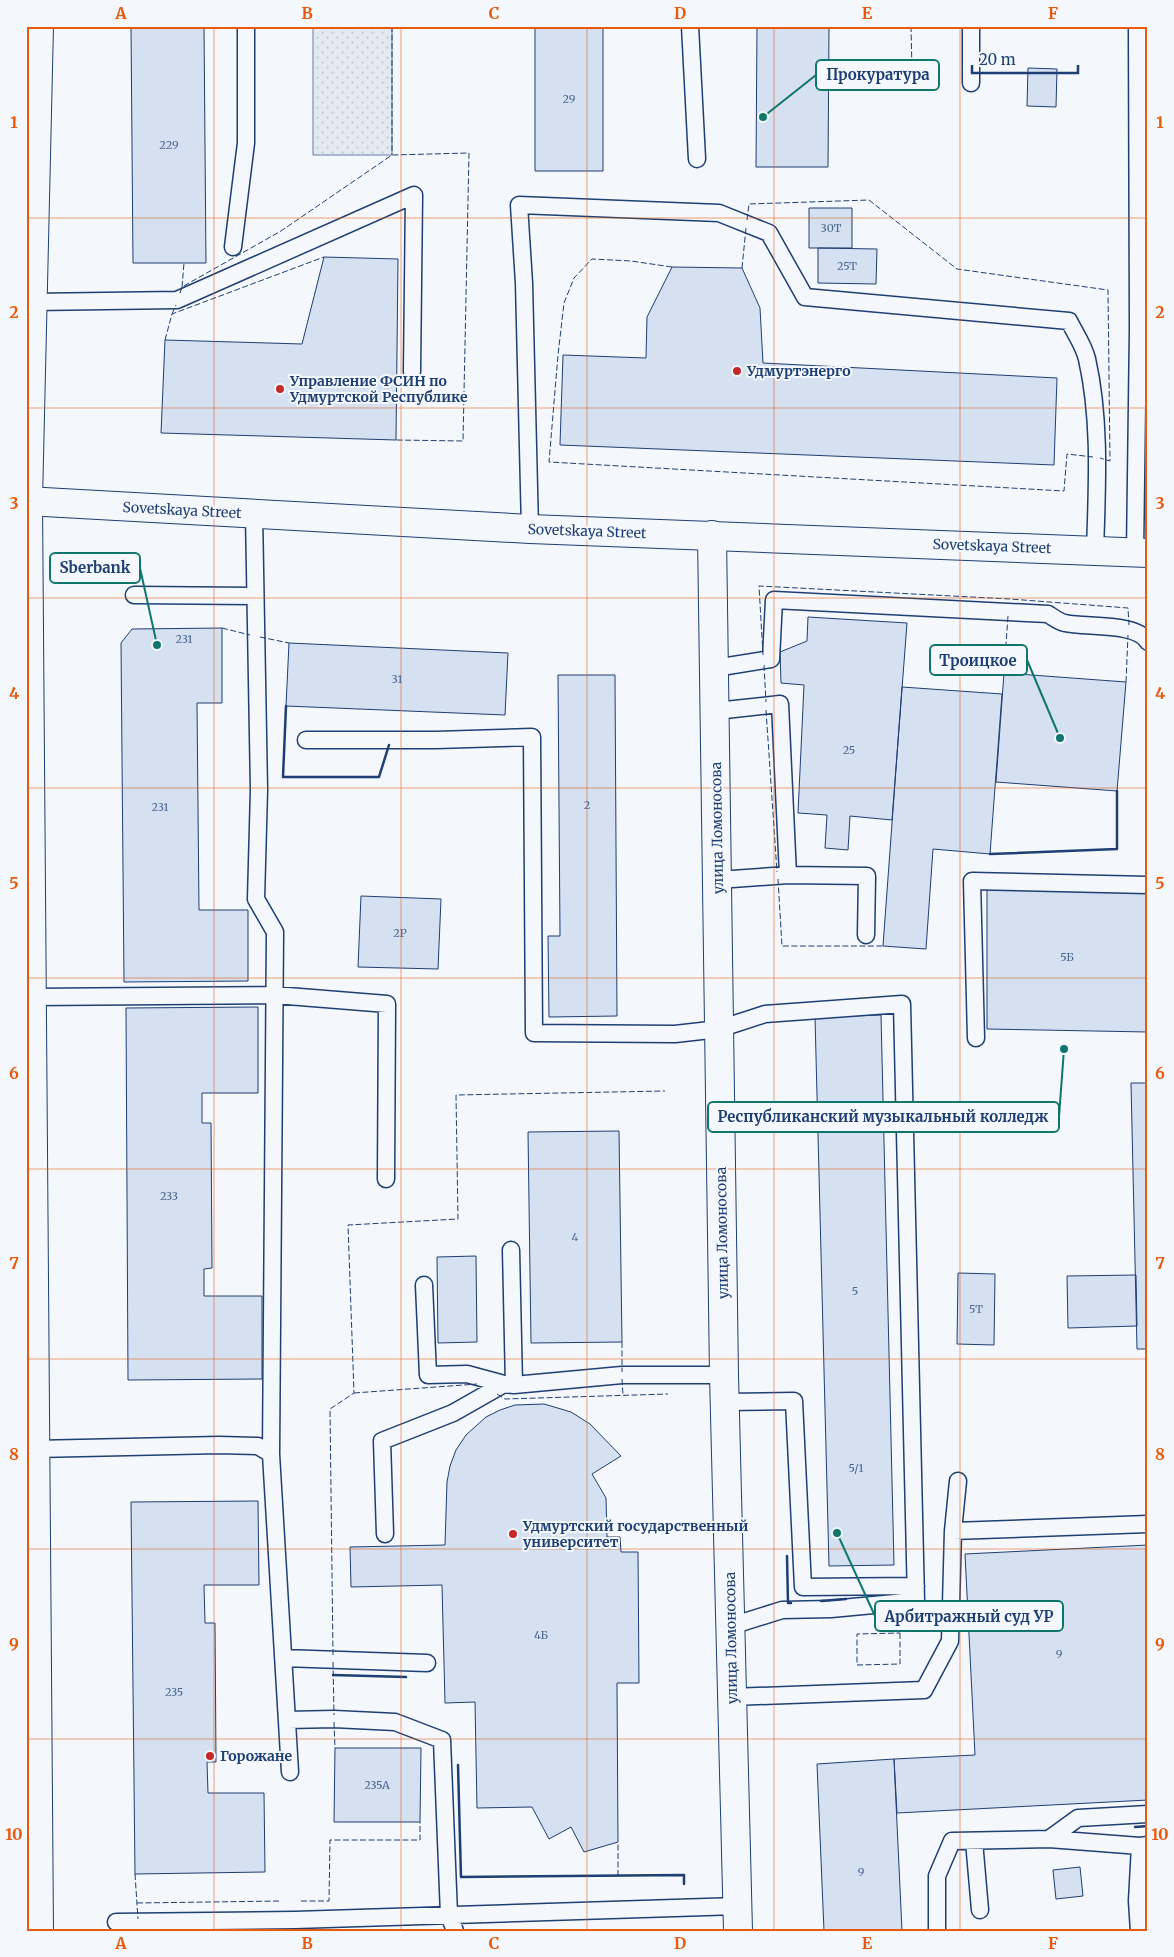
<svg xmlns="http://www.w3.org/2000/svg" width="1174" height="1957" viewBox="0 0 1174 1957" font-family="Merriweather,serif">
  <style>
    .park { fill: url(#park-dots); stroke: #687fa3 }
    .building { fill: #d5e0f0; stroke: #1d3f73 }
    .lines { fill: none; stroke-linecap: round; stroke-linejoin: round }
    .lane-casing { stroke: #1d3f73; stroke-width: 19 }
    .street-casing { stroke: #1d3f73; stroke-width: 30 }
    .secondary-casing { stroke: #1d3f73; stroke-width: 30 }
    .primary-casing { stroke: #1d3f73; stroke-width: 30 }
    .lane { stroke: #f4f7fb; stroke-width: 16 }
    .street { stroke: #f4f7fb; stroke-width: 28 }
    .secondary { stroke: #f4f7fb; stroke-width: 28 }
    .primary { stroke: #f4f7fb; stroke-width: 28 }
    .fence { stroke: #1d3f73; stroke-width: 1; stroke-dasharray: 6 2.5; stroke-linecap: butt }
    .wall { stroke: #1d3f73; stroke-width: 2.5 }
    .grid { fill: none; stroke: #e8590c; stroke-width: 1; stroke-opacity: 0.55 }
    .poi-dot { fill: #c62828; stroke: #f4f7fb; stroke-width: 2 }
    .labels { text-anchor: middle; stroke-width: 4; stroke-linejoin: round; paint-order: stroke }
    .number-label { font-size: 11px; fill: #4b6792 }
    .poi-label { font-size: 14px; font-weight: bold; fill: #1d3f73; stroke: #f4f7fb; text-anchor: start }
    .street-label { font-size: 14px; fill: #1d3f73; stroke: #f4f7fb }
    .leader { fill: none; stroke: #0f766e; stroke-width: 2 }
    .callout-dot { fill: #0f766e; stroke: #f4f7fb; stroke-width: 2 }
    .callout { fill: #f4f7fb; stroke: #0f766e; stroke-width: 2 }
    .callout-label { font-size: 15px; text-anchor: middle; font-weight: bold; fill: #1d3f73 }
    .neatline { fill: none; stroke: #e8590c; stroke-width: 2 }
    .grid-label { font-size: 16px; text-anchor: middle; font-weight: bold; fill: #e8590c }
  </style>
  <defs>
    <pattern id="park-dots" width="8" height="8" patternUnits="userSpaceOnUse" patternTransform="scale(1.25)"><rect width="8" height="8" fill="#e3e9f0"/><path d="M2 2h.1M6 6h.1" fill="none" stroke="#c2c9d1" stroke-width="1.8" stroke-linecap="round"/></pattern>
  </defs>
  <rect width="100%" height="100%" fill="#f4f7fb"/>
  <!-- park -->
  <path class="park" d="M313,26H392V155H313Z"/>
  <!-- building -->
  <path class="building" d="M131,26H204L206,263H133Z
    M535,26H603V171H535Z
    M757,26H829L828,167H756Z
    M1028,68L1057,69L1056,107L1027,106Z
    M809,208H852V248H809Z
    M818,248L877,249L876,284L818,283Z
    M324,257L398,259L396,440L161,433L165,340L302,344Z
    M672,267L742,268L760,308L763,363L1057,378L1054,465L560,445L563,355L646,358L647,317Z
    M808,617L907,623L892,820L850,816L848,850L825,848L827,815L798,813L804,685L781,683L780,652L807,641Z
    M222,628V703H197L199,910H248V981L124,982L121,643L132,629Z
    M289,643L508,653L505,715L286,706Z
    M1004,673L1126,682L1117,791L996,782Z
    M558,675H615L617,1016L549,1017L548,936H560Z
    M902,687L1002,694L990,854L933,849L926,949L883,946Z
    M987,884L1148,885V1032L987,1029Z
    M361,896L441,899L438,969L358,967Z
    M258,1007V1093H202V1123H211L212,1268L204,1269V1296H262V1379L128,1380L126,1008Z
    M881,1015L894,1565L829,1566L815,1017Z
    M1131,1083H1148V1349H1137Z
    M619,1131L622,1342L531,1343L528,1132Z
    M476,1256L477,1342L438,1343L437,1257Z
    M958,1273L995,1274L994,1345L957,1344Z
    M1136,1275L1137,1326L1068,1328L1067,1276Z
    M544,1404L571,1412L590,1424L621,1456L592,1474L606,1498L607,1537H620L621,1552H638L639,1683H617L618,1842L584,1852L571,1827L549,1839L532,1807L477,1808L475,1702L445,1703L442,1585L351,1587L350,1547L445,1545L447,1482L450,1466L456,1450L466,1435L486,1417L500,1410L515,1405Z
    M258,1501L259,1585H204L205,1623H215L216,1762H207L208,1793H264L265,1872L135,1874L131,1502Z
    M1148,1545V1800L897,1813L894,1759L975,1755L965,1554Z
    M335,1748H421L420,1822H334Z
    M894,1759L902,1931H824L817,1764Z
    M1080,1867L1083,1896L1056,1899L1053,1870Z"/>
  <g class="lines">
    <!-- lane casing -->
    <g class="lane-casing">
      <path id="lane" d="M690,26L697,159
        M971,26V83
        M1137,26L1138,329
        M233,247L246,143V26
        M33,302L177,300L414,195L412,372
        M254,514L259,790L256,899L275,932L271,1454
        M530,529L524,283L519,205L719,213L769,233L805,297L1069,321C1075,333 1084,346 1087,359C1101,421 1097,487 1095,551
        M1135,553L1138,329L1148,330
        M134,595L254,596
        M715,668L771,659L774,600L1048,614C1053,617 1059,622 1065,623C1086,628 1137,622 1148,642
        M716,711L780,704L788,875L718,880
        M306,740H436L532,737L534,1033L675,1034L719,1029L765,1014L902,1004L916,1601L831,1609L782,1610L731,1626
        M788,875L867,876L866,935
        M32,997L275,995L387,1004L386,1179
        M976,1038L972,881L1148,885
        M511,1250L514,1385
        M424,1285L428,1375L467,1374L504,1384L514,1385L622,1375H724
        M725,1402L794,1401L803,1587L916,1586
        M35,1449L219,1445L258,1446L271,1454L290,1772
        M953,1531L1148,1524
        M385,1534L382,1441L453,1413L504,1384
        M283,1658L427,1663
        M732,1697L924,1690L950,1641L953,1531L958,1481
        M287,1720L334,1719L395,1722L442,1740L449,1915L455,1931
        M1049,1839L1078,1818L1148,1814
        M974,1841L980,1910
        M116,1922L295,1920L738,1906
        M937,1931V1876L952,1841L1049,1839L1140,1846
        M1139,1931L1137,1901L1140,1846L1148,1845"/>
    </g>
    <!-- street casing -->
    <g class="street-casing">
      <path id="street" d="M712,535L724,1375L738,1931"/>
    </g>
    <!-- secondary casing -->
    <g class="secondary-casing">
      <path id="secondary" d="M26,501L530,529L1148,553"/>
    </g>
    <!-- primary casing -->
    <g class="primary-casing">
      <path id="primary" d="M39,1931L28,501L39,26"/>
    </g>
    <!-- lane -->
    <use href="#lane" class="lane"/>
    <!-- street -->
    <use href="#street" class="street"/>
    <!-- secondary -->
    <use href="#secondary" class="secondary"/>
    <!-- primary -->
    <use href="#primary" class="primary"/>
    <!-- fence -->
    <path class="fence" d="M392,26V155
      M911,26L912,71
      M747,220L749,204L869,200L957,269L1108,290L1110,461L1100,458
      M672,267L631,261L592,259L574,278L564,303L558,355L549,462L1064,491L1067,454L1093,457
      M742,268L746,228
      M182,287L184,263
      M180,293L182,287L281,231L392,155L469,153L463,441L396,440
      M172,314L176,305
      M165,340L172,314L324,257
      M222,628L250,635
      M260,637L289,643
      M763,655L759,586L1010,599L1128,608L1129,625
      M764,665L766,702
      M1004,673L1008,616
      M1126,682L1128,635
      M766,710L777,872
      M778,879L782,946H883
      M622,1342V1372
      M622,1379L623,1395
      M354,1393L477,1384
      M497,1394L505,1399L668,1394
      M900,1633V1664L857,1665V1634Z
      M333,1655L330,1409L354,1393L348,1225L458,1219L456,1095L665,1091
      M333,1662L334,1715
      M334,1722L335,1748
      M135,1874L138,1919
      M618,1876V1842
      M301,1901H329L330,1840H420V1822
      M137,1903L281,1901"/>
    <!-- wall -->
    <path class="wall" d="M286,706L283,777H379L389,745
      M990,854L1117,849V791
      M787,1556L788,1603H791
      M821,1601L846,1599
      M333,1675L406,1677
      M458,1765L461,1877L684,1875V1884
      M1135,1827L1148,1826"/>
  </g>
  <!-- grid -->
  <path class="grid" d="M214,26V1931M401,26V1931M587,26V1931M774,26V1931M960,26V1931M26,218H1148M26,408H1148M26,598H1148M26,788H1148M26,978H1148M26,1169H1148M26,1359H1148M26,1549H1148M26,1739H1148"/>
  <!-- markers -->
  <g class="poi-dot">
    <circle cx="737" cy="371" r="5"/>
    <circle cx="280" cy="389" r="5"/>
    <circle cx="513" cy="1534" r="5"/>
    <circle cx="210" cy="1756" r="5"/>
  </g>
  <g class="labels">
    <!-- number labels -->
    <g class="number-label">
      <text x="569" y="103">29</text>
      <text x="169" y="149">229</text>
      <text x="831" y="232">30Т</text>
      <text x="847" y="270">25Т</text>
      <text x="184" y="643">231</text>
      <text x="397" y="683">31</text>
      <text x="849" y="754">25</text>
      <text x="587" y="809">2</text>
      <text x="160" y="811">231</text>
      <text x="400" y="937">2Р</text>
      <text x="1067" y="961">5Б</text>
      <text x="169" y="1200">233</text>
      <text x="575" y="1241">4</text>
      <text x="855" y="1295">5</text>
      <text x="976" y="1313">5Т</text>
      <text x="856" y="1472">5/1</text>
      <text x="541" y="1639">4Б</text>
      <text x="1059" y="1658">9</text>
      <text x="174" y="1696">235</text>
      <text x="377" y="1789">235А</text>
      <text x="861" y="1876">9</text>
    </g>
    <!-- poi labels -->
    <g class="poi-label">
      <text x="747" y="376">Удмуртэнерго</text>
      <text x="290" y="386">Управление ФСИН по<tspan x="290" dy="16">Удмуртской Республике</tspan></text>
      <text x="523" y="1531">Удмуртский государственный<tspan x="523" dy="16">университет</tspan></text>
      <text x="220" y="1761">Горожане</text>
    </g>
    <!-- street labels -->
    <g class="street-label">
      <text transform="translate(182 510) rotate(3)" y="5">Sovetskaya Street</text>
      <text transform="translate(587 531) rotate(2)" y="5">Sovetskaya Street</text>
      <text transform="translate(992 546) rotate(2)" y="5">Sovetskaya Street</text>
      <text transform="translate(717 828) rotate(-91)" y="5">улица Ломоносова</text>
      <text transform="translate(722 1233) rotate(-91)" y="5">улица Ломоносова</text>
      <text transform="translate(731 1638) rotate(-91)" y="5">улица Ломоносова</text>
    </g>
  </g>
  <!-- callouts -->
  <path class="leader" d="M763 117L816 75M157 645L140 568M1060 738L1027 660M1064 1049L1059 1117M837 1533L875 1616"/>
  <g class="callout-dot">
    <circle cx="763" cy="117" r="5"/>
    <circle cx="157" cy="645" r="5"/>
    <circle cx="1060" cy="738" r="5"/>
    <circle cx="1064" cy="1049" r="5"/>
    <circle cx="837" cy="1533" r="5"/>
  </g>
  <g class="callout">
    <rect x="816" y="60" width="123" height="30" rx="5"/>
    <rect x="50" y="553" width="90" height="30" rx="5"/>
    <rect x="930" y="645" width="97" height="30" rx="5"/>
    <rect x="708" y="1102" width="351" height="30" rx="5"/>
    <rect x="875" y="1601" width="188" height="30" rx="5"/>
  </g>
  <g class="callout-label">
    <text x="878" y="80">Прокуратура</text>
    <text x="95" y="573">Sberbank</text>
    <text x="978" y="666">Троицкое</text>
    <text x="883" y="1122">Республиканский музыкальный колледж</text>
    <text x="969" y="1622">Арбитражный суд УР</text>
  </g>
  <!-- border -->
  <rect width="1174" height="1957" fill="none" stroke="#f4f7fb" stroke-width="55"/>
  <!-- scale -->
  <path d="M972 65v8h106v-8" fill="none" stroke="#1d3f73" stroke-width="2.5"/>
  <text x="979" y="65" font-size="15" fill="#1d3f73" stroke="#f4f7fb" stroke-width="4" paint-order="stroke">20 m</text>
  <rect x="28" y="28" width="1118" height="1902" class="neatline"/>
  <g class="grid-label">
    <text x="121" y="19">A</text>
    <text x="307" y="19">B</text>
    <text x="494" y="19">C</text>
    <text x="680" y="19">D</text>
    <text x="867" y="19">E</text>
    <text x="1053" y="19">F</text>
    <text x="14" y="128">1</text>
    <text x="1160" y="128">1</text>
    <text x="14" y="318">2</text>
    <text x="1160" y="318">2</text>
    <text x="14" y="509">3</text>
    <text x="1160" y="509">3</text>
    <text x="14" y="699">4</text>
    <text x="1160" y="699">4</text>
    <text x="14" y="889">5</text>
    <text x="1160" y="889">5</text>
    <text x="14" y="1079">6</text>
    <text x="1160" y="1079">6</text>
    <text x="14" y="1269">7</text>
    <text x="1160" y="1269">7</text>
    <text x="14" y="1460">8</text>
    <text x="1160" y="1460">8</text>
    <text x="14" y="1650">9</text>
    <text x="1160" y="1650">9</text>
    <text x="14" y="1840">10</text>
    <text x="1160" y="1840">10</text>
    <text x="121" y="1949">A</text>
    <text x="307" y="1949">B</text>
    <text x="494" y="1949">C</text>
    <text x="680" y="1949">D</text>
    <text x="867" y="1949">E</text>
    <text x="1053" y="1949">F</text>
  </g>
</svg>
